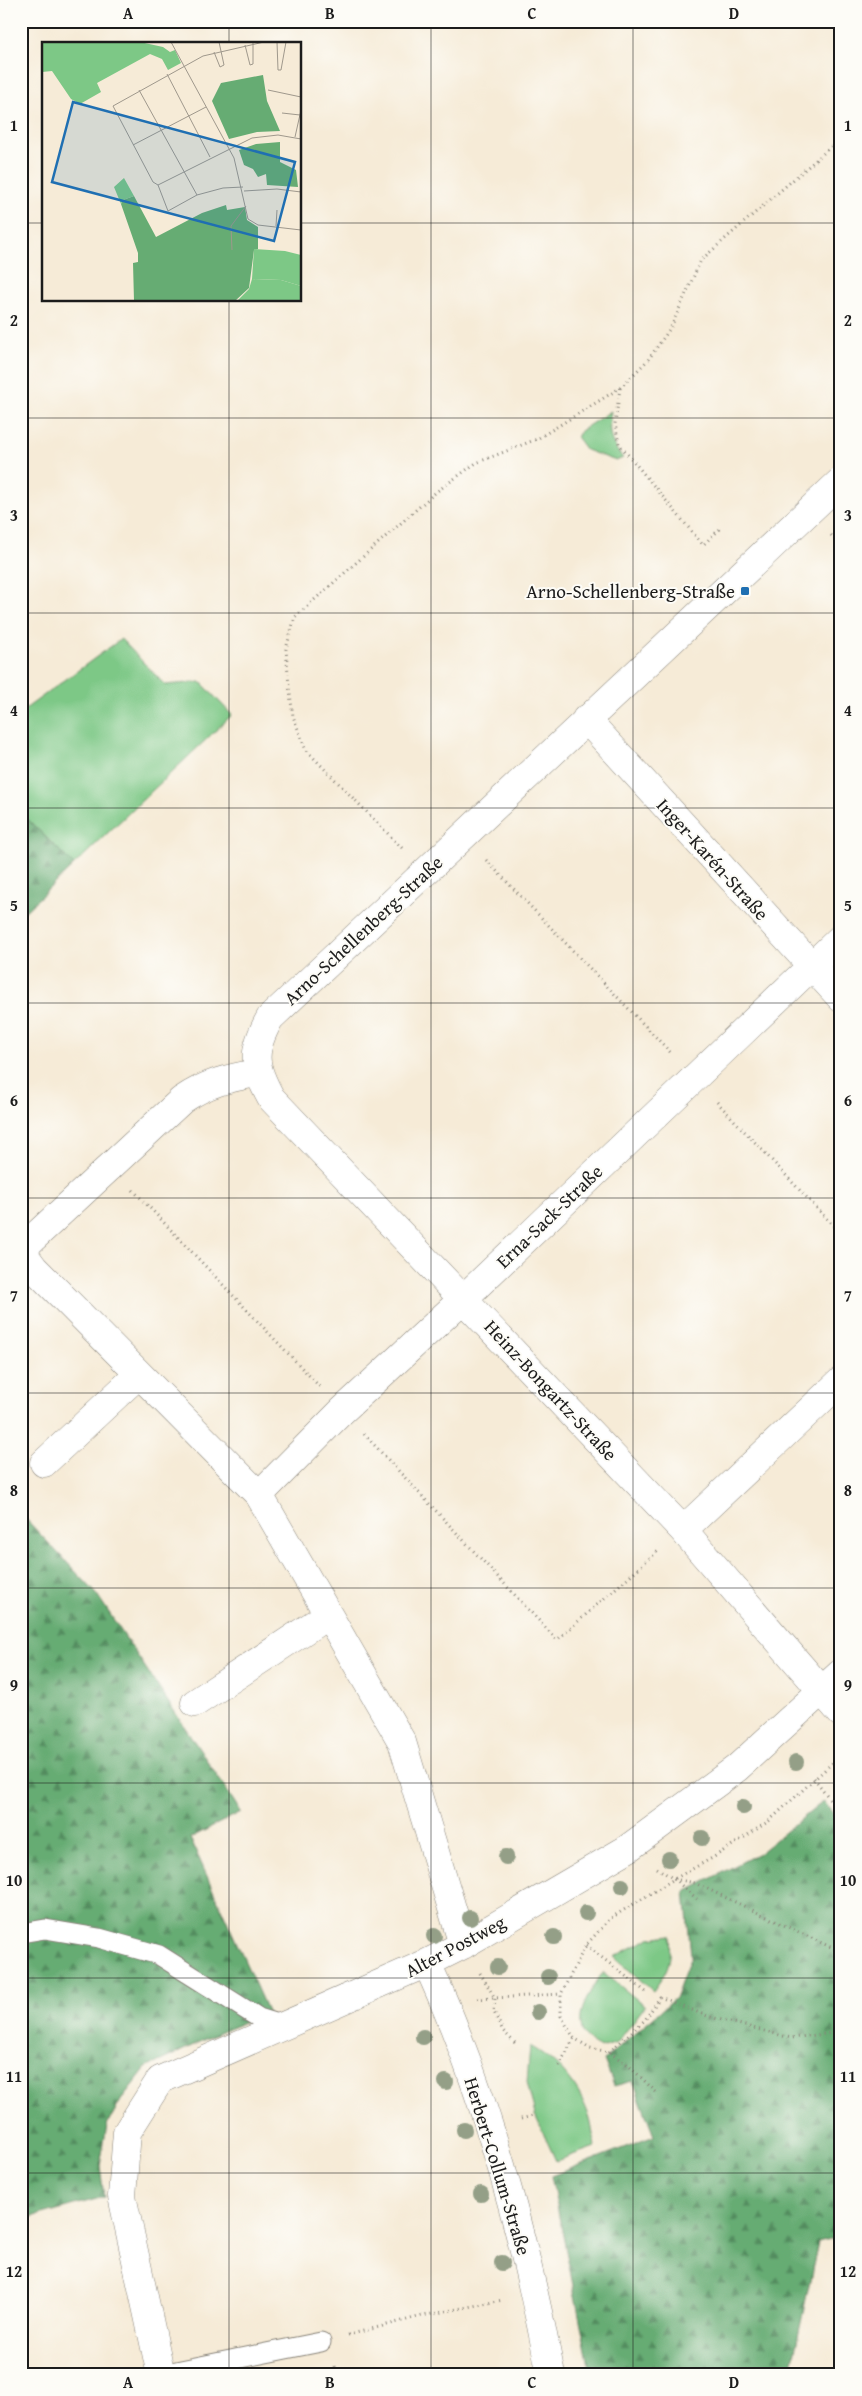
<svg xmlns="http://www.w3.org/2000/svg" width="862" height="2396" viewBox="0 0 862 2396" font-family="'Gentium Book Plus',serif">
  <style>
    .green { fill: #7dc886; stroke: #4c7251 }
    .forest { fill: url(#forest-firs); stroke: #416448 }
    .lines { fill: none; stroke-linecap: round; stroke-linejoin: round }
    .lane-casing { stroke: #89847a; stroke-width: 21 }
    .street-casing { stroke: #89847a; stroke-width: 29 }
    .path { stroke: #89847a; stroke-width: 3; stroke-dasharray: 1 4; stroke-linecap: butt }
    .lane { stroke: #fff; stroke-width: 19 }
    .street { stroke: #fff; stroke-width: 28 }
    .tree { fill: #949f87 }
    .grid { fill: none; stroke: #1c1c1c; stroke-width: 1; stroke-opacity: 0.55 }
    .poi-dot { fill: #1f6fb2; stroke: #fdfcf7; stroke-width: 2 }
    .labels { text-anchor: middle; stroke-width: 4; stroke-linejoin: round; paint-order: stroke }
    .poi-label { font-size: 19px; fill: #1c1c1c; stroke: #fdfcf7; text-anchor: end }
    .street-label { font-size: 19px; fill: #1c1c1c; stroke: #fdfcf7 }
    .inset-road { fill: none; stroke: #9f988c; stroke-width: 1 }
    .view { fill: #1f6fb2; fill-opacity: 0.15; stroke: #1f6fb2; stroke-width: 2.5 }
    .inset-edge { fill: none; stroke: #1c1c1c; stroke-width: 2.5 }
    .neatline { fill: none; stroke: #1c1c1c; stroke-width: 2 }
    .grid-label { font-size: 16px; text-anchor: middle; font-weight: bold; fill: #1c1c1c }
  </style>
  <defs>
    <pattern id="forest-firs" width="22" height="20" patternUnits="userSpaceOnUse" patternTransform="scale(1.25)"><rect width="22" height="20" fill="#66ac73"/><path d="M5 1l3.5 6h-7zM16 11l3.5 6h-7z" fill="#538b5e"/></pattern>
  </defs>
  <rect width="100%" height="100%" fill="#fdfcf7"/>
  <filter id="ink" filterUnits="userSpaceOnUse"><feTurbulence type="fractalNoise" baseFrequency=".02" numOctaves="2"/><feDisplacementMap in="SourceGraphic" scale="10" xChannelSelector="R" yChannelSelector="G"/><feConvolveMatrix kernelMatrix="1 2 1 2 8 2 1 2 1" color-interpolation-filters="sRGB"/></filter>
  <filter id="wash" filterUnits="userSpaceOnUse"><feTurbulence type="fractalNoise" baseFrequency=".0096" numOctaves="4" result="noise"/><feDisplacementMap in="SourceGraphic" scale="20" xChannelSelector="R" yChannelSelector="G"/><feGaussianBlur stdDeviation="1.12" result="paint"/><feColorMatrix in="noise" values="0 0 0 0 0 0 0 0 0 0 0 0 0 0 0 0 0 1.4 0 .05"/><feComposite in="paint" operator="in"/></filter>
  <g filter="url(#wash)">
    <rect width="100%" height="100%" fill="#f6ebd7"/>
    <!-- green -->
    <path class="green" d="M611,411C608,431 609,442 623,458L616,461L586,450L577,438L580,431Z
      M121,639L165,685L201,682L232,715L74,865L21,813V712Z
      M670,1935C672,1961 669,1969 653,1991L614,1957L650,1938Z
      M603,1972L645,2006L617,2043L601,2048C563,2031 587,1996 603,1972Z
      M530,2046C557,2061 577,2083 588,2113C592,2123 593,2136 595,2147L556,2161L535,2115L527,2082Z"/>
    <!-- forest -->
    <path class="forest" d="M21,813L74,865L21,915Z
      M21,1514L96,1593L241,1812L190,1838L268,2013L223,2031L146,2068L123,2097L107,2125L100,2166L104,2197L21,2220Z
      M824,1801L841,1825V2236L818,2242L790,2375H591L551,2176L654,2136L633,2081L614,2086L604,2060L675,1998L691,1956L685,1892L759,1853Z"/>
  </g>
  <g filter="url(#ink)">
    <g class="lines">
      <!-- lane casing -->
      <g class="lane-casing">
        <path id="lane" d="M21,1933L45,1929L99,1938L159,1955L259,2018L285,2026
          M161,2374L321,2342"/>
      </g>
      <!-- street casing -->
      <g class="street-casing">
        <path id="street" d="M841,481L270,1018C251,1052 253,1065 271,1098L683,1530L841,1713
          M586,719L841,998
          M257,1073C228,1078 207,1083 182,1100L29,1242L23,1253L34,1268L259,1495L402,1742L463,1945
          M44,1463L139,1374
          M259,1495L342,1411L464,1298L841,938
          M683,1530L841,1381
          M195,1703L328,1615
          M427,1963C486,2093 524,2234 551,2375
          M161,2375L122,2196L127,2132L160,2080L427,1963L463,1945L627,1849L737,1768L841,1673"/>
      </g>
      <!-- path -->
      <path class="path" d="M620,388L615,424L619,444L703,545L722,527
        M831,535L841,546
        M402,848L306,750L293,716L289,686L286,649L295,617L436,492L476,463L537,439L620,388L648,360L671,327L701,260L841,138
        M486,860L672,1054
        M717,1102L841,1234
        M133,1190L320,1387
        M364,1434L557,1640L658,1551
        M814,1778L841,1814
        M657,1868L674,1879L697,1899
        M674,1879L695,1883L841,1952
        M586,1945L646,1992
        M480,1973L495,1998L494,2012L503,2031L516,2044
        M477,1999L561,1994
        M609,2052L645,2020L660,1997L707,2016L791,2038L841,2032
        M559,2066L574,2038
        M656,2092L628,2065L609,2052L590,2048L574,2038L561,2016V1994L586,1945L611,1918L674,1879L714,1857L769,1821L841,1755
        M521,2119L532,2116
        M348,2335L422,2316L503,2300
        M335,2366L337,2375"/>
      <!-- lane -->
      <use href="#lane" class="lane"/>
      <!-- street -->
      <use href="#street" class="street"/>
    </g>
    <!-- trees -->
    <g class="tree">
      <circle cx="796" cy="1762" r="8"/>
      <circle cx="743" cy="1807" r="8"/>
      <circle cx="702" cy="1838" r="8"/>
      <circle cx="506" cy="1857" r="8"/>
      <circle cx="669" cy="1859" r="8"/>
      <circle cx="622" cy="1886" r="8"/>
      <circle cx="586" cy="1913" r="8"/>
      <circle cx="470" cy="1918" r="8"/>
      <circle cx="434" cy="1936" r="8"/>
      <circle cx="554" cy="1937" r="8"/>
      <circle cx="498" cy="1967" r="8"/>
      <circle cx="548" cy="1977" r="8"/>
      <circle cx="538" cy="2012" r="8"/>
      <circle cx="423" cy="2037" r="8"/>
      <circle cx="446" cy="2082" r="8"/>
      <circle cx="464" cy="2130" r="8"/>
      <circle cx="481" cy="2194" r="8"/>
      <circle cx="502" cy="2263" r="8"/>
    </g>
  </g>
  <!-- grid -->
  <path class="grid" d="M229,21V44M431,21V2375M633,21V2375M21,223H44M300,223H841M229,300V2375M21,418H841M21,613H841M21,808H841M21,1003H841M21,1198H841M21,1393H841M21,1588H841M21,1783H841M21,1978H841M21,2173H841"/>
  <!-- markers -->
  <rect class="poi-dot" x="740" y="586" width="10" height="10" rx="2.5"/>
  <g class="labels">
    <!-- poi labels -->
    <g class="poi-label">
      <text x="735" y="598">Arno-Schellenberg-Straße</text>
    </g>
    <!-- street labels -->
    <g class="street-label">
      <text transform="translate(713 859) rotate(48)" y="7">Inger-Karén-Straße</text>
      <text transform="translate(363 930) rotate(-43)" y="7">Arno-Schellenberg-Straße</text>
      <text transform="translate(549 1216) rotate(-44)" y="7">Erna-Sack-Straße</text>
      <text transform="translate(551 1390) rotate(47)" y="7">Heinz-Bongartz-Straße</text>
      <text transform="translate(455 1946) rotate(-28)" y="7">Alter Postweg</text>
      <text transform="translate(498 2166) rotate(73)" y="7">Herbert-Collum-Straße</text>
    </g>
  </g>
  <!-- overview -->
  <g transform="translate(42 42)">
    <rect width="259" height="259" fill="#f6ebd7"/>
    <path d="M0,0H98L121,5L128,10L133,8L139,21L126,28L120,17L108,12L55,41L59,50L38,62L29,57L10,29L0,30ZM82,136L92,154L81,158L79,162L72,145ZM210,237L239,238L259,244V259H195L207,247Z" fill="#7dc886"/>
    <path d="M221,33L225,59L238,89L215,90L187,97L170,59L179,41ZM238,100V120L254,128L256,145L225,143L224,132L216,135L211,127L202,123L197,108L214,102ZM92,154L114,195L160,171L184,163L185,168L203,165L205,178L216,185V207L212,208L207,246L193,259H92L91,221L96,220V211L79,162L81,158Z" fill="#66ac73"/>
    <path d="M212,207L243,209L259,213V244L239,238L210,237Z" fill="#7dc886"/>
    <path class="inset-road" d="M129,0L192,116L206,177L216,183L259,188M235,0L236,28H239L244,0M203,3L208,23L211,22V1M172,10L178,25L182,23L177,0M125,32L168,115M97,48L155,153M226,48L259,55M240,71L258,73M253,95L259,68M91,103L164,65M116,143L210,96L236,93L259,97M201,145L181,146L155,153L126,169L116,143L111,140L71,64L161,14L222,0M202,149L235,147L259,150M234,184L235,168M190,208L189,184L204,164"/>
    <path class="view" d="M31,60L253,120L232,199L10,140Z"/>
    <rect width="259" height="259" class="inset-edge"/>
  </g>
  <!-- margin -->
  <rect width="862" height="2396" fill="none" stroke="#fdfcf7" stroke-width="55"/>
  <rect x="28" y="28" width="806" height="2340" class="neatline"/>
  <g class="grid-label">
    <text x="128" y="19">A</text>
    <text x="330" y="19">B</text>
    <text x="532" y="19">C</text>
    <text x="734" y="19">D</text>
    <text x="14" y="131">1</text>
    <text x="848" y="131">1</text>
    <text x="14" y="326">2</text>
    <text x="848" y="326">2</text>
    <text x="14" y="521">3</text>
    <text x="848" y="521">3</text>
    <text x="14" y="716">4</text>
    <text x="848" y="716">4</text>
    <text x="14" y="911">5</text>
    <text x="848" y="911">5</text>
    <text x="14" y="1106">6</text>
    <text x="848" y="1106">6</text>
    <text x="14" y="1301">7</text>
    <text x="848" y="1301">7</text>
    <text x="14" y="1496">8</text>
    <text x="848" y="1496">8</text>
    <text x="14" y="1691">9</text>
    <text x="848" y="1691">9</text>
    <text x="14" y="1886">10</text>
    <text x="848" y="1886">10</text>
    <text x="14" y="2082">11</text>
    <text x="848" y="2082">11</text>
    <text x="14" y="2277">12</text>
    <text x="848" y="2277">12</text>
    <text x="128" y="2388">A</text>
    <text x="330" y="2388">B</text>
    <text x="532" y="2388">C</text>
    <text x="734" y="2388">D</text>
  </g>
</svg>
